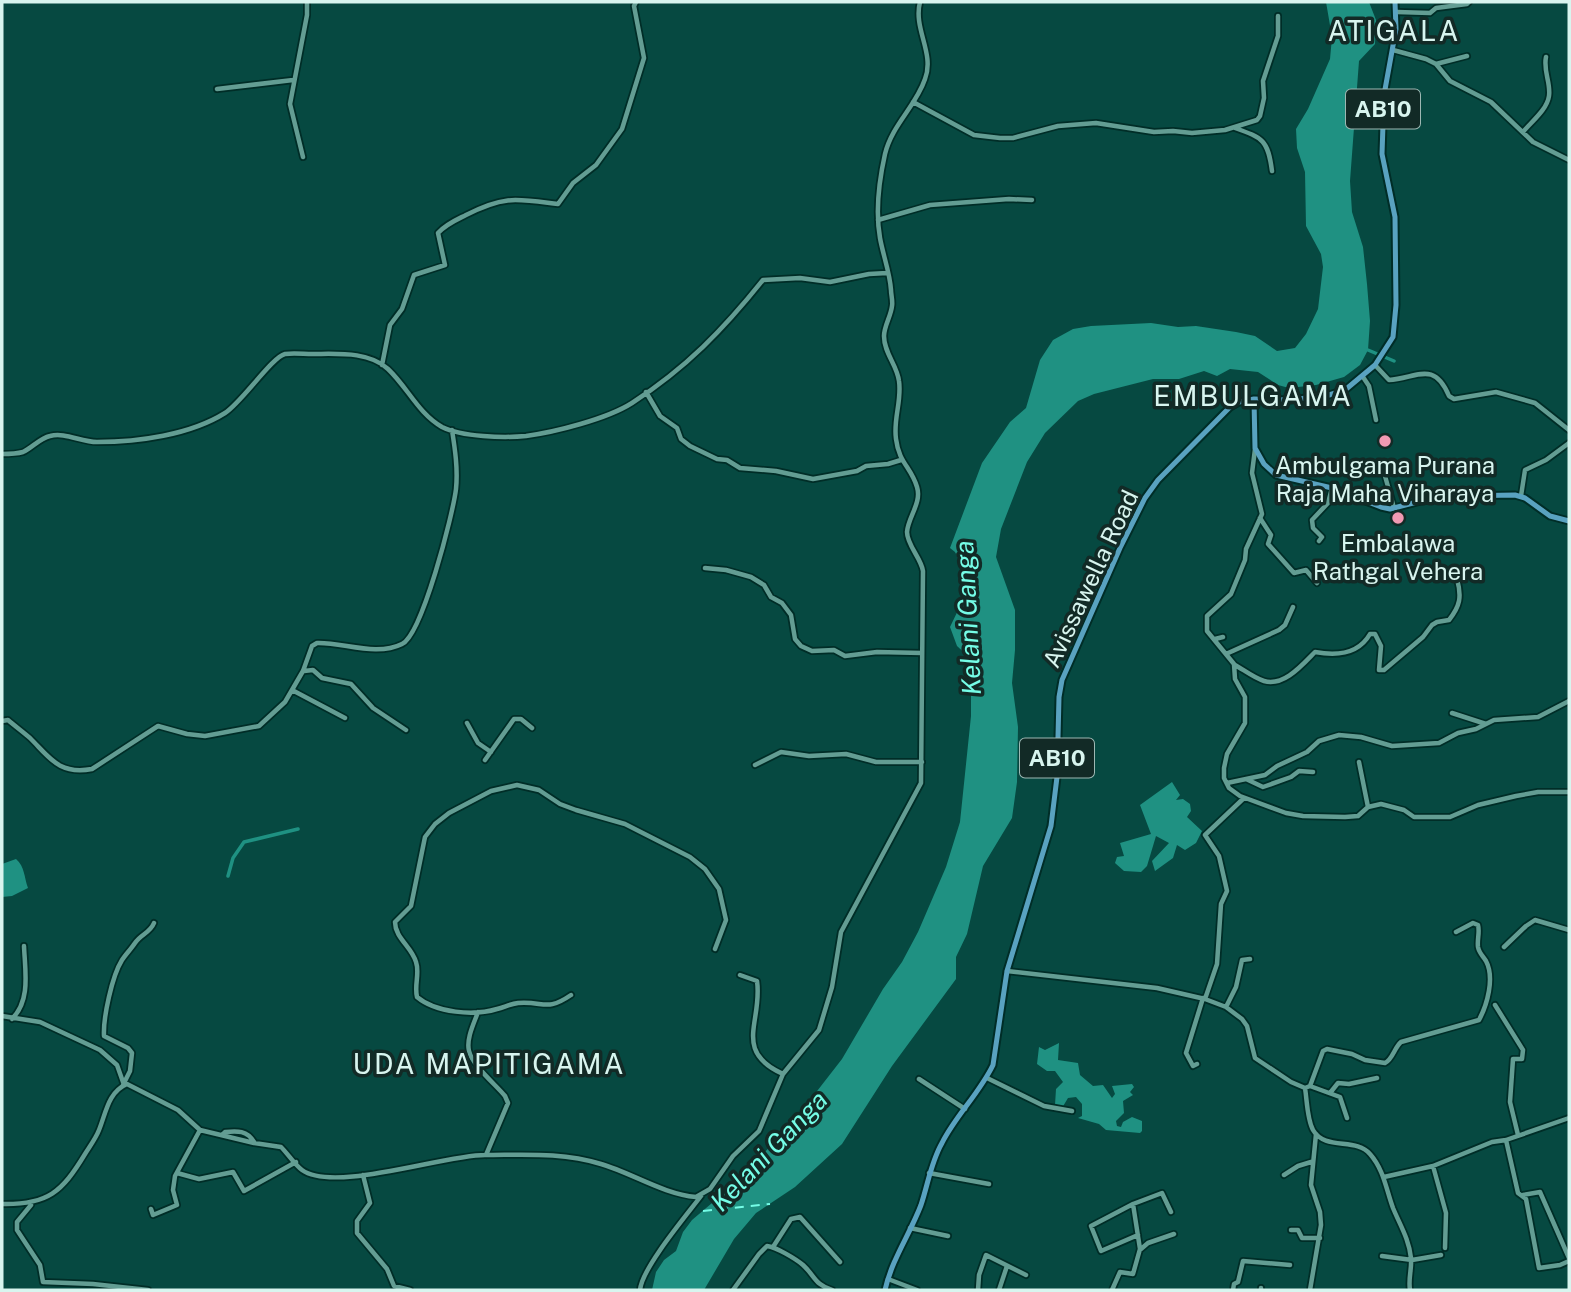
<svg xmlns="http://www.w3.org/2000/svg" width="1571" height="1292" viewBox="0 0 1571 1292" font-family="'Public Sans',sans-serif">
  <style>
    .water { fill: #1f9182 }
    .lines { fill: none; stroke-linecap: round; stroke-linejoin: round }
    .canal { stroke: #1f9182; stroke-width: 3.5 }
    .ferry { stroke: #75fde7; stroke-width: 2; stroke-dasharray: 9 7; stroke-linecap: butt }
    .minor-casing { stroke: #002d27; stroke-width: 8 }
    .major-casing { stroke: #002d27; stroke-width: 9 }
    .minor { stroke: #639d93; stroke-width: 4.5 }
    .major { stroke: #59a2c0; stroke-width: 5 }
    .poi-dot { fill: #f19ab3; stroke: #122a26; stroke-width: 2.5 }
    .labels { text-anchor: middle; stroke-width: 7; stroke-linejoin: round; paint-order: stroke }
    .shield { fill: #122a26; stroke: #9db8b3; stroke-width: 2 }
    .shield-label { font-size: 23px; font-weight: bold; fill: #d8f5ef }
    .poi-label { font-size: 24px; fill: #d8f5ef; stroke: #122a26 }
    .street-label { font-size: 24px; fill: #d8f5ef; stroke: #122a26 }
    .water-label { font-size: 26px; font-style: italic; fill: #75fde7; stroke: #122a26 }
    .quarter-label { font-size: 28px; letter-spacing: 2px; fill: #d8f5ef; stroke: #122a26 }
  </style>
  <rect width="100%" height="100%" fill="#064941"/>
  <!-- water -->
  <path class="water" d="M1326,2H1369L1376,20L1375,44L1359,61L1350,181L1352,212L1363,247L1367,284L1370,321L1368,350L1360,365L1344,377L1316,385L1289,388L1278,385L1258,372L1230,369L1217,376L1204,371L1179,379H1153L1094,394L1078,401L1045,433L1027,462L1001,529L996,557L1015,610V650L1012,683L1018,727L1017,782L1012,818L983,866L967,934L956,957V979L892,1066L842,1144L795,1187L756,1213L734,1239L704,1290H652L656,1272L664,1260L676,1251L683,1232L692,1220L745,1175L807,1104L842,1059L883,989L902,962L918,932L946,867L960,822L971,716V659L957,646L950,627L963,600L969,579L955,552L950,548L982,463L1010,422L1026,408L1040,360L1053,340L1073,329L1091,326L1151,323L1178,327L1196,326L1236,332L1255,336L1277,351L1295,348L1306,334L1318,309L1323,267L1321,254L1306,226L1305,172L1297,148L1296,129L1308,109L1330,59L1332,37Z
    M1172,782L1180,795L1176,800L1183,799L1190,804L1191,811L1187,817L1202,831L1196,843L1185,850L1177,845L1173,858L1155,871L1152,861L1169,843L1156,836L1147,866L1141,872L1124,871L1115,863L1117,857L1124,856L1120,843L1151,834L1140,805Z
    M16,859C25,867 24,877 28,888L12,896L2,897V864Z
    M1059,1043L1058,1060L1078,1063L1080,1075L1093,1086L1103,1085L1112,1098L1115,1094L1112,1086L1132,1084L1134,1087L1130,1092L1133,1095L1123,1101L1124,1113L1116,1121L1117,1126L1121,1127L1123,1122L1132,1117L1142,1121V1131L1140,1133L1106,1130L1099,1124L1078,1118L1082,1116V1104L1076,1097L1068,1098L1062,1108L1055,1105L1056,1089L1063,1082L1055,1071H1047L1037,1064L1039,1047L1045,1050Z"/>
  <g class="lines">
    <!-- canal -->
    <path class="canal" d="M1368,350L1394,361
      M228,876L233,858L244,842L298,829"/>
    <!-- ferry -->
    <path class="ferry" d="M703,1211L770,1204"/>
    <!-- minor casing -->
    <g class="minor-casing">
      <path id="minor" d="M1397,12L1430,13L1436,8L1467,4L1469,2
        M1393,50L1426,59L1436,64L1450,81L1491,102L1533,142L1569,160
        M1436,64L1467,56
        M217,89L293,80
        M913,102L974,135L1000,138H1013L1058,126L1096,123L1154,132L1173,131L1192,133L1225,130L1257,120L1260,116L1264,98L1263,81L1278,36V16
        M1235,128C1263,138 1268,140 1272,171
        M1523,132C1531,122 1547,110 1549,96C1551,83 1543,71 1546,57
        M303,157L290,104L307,15V2
        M878,220L930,205L1009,199L1032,200
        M382,365L390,325L402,309L414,275L445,265L438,233C446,224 456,220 466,215C505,195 517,199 558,204L573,183L596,165L622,129L644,58L634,6L636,2
        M1375,365L1389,380C1417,378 1434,360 1449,396L1454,399L1496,392L1535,403L1569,430
        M1363,377L1369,386L1376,420
        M646,392L660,416L677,428L681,439L690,446L717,459L727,460L740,468L776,471L813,479L857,471L866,466L888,464L901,460
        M1255,449L1252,473L1262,514L1246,549L1245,560L1231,594L1207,616V631L1234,664L1235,679L1245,697V723L1227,754L1224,768V778L1229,788L1240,796L1286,813L1303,816L1345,817L1358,816L1368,807L1381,804L1404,810L1414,817H1450L1478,805L1516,796L1538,792H1569
        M2,454C8,454 16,454 23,452C32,448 40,438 50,436C65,432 81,442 97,442C138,442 190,435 225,413C242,402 272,357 285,354C293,353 304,354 312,354C336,354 369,351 388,369C408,388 418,413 442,427C462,437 504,438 526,436C555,432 607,419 632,403C686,368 723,330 763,280L800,278L830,282L869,274L887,273
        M1385,476L1394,508
        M1521,496L1525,470L1546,460L1569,443
        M1260,518L1271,535L1268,544L1294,573L1306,570L1317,583
        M1319,541L1322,537L1313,528L1312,520L1328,503L1332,488
        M705,568L726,570L751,577L764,585L771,597L782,603L791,615L795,639L801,646L812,651L834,650L845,656L877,652L922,653
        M1215,639L1223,637
        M1226,654L1279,630L1285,625L1293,607
        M1235,665C1244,670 1254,678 1264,681C1284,687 1303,664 1315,652C1336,656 1358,655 1370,634H1375L1381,646L1379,670H1384L1423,637L1432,625L1437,622L1449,620C1460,606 1462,597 1457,579
        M304,671L313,670L322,678L351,684L373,708L406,730
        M292,690L345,718
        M1452,713L1486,724
        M2,721L8,720C15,726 23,732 30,738C50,758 59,775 92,769L158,726L187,734L205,736L259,726L285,702L303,671L312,646L317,643C343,642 376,657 402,644C422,635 453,514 456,489C458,469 455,449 452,430
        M467,723L478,743L491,752
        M485,760L514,719H521L532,728
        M1359,762L1368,807
        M755,765L781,752L809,756L846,754L876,762H922
        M1246,779L1263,787L1291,777L1299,771L1313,772
        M1227,783L1265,775L1277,766L1307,752L1319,741L1339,735L1361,737L1392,746L1439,743L1458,733L1476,729L1494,720L1538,717L1569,701
        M1504,947L1526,926L1535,920L1569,930
        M1007,971L1157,988L1205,999L1226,1007L1242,1019L1247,1026L1255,1058L1291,1082L1305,1088C1307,1100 1307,1119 1313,1130C1325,1151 1356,1137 1370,1154C1384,1170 1386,1189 1393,1208C1400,1225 1409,1239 1411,1258C1412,1269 1408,1279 1410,1290
        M740,975L757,981C763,1021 732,1051 783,1074
        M571,995C546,1012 545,1001 518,1003C510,1004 505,1007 497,1009C474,1016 436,1013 417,997C414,985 420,973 416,962C412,947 395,938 395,922L411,906L425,837L435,824L449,813L491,791L517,785L539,790L560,804L576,810L625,824L690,857L705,869L719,889L726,920L715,949
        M1205,999L1217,964L1221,904L1227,891L1219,856L1205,835L1244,798
        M1495,1005L1523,1050L1522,1059H1513L1510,1102L1518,1135
        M1226,1007L1236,987L1242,960L1250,959
        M478,1012C474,1023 466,1039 469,1051C472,1065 496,1085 505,1096L508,1103L486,1155
        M2,1016L40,1022L100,1050L117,1065L123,1082
        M12,1019C31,1000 25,971 24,946
        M1197,1064L1193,1066L1186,1053L1203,998
        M987,1078L1044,1106L1072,1111
        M919,1079L965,1109
        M123,1085L130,1071L132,1053L128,1048L104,1036C103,1018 112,976 122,960C126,954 131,949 135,943C141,934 150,933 154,923
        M1310,1086L1340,1097L1347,1118
        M1305,1088L1310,1086L1323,1051L1327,1049L1352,1054L1365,1060L1385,1063C1393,1059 1394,1048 1401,1042L1479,1020C1487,1005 1495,978 1486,961C1483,956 1479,953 1478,947C1477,939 1480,932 1478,925L1473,923L1456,932
        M1330,1093L1338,1083L1349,1084L1377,1078
        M222,1135L225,1132C237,1131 247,1130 254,1142
        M1506,1140L1518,1193L1526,1199L1539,1268L1560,1265L1569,1261
        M1433,1166L1446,1213L1445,1248
        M177,1173L199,1179L233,1172L244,1191L296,1162
        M929,1173L989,1184
        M363,1175L370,1203L357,1221V1233L387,1269L394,1286L410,1290
        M1284,1175L1298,1166L1311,1162
        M1384,1177L1433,1166L1492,1142L1506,1140L1569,1118
        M1523,1195L1540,1192L1569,1258
        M2,1204C48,1205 62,1192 85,1154C90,1146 96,1138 99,1130C106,1113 108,1092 127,1084L178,1110L200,1130L254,1143L281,1147C288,1154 295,1165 302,1170C334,1193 443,1155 485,1155C524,1155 562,1152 601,1164C632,1173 663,1194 696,1197L710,1189L733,1156L759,1131L783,1074L819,1030L832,987L841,932L921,783L923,571C921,558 907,545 907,532C908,517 922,503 917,487C911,467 899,463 896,439C893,419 902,401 899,381C897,365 884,353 884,336C884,326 891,316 892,306C893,301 891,295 891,290C890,273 883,255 880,238C875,210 879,181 885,154C892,125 916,106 925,79C935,53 913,29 920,2
        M1133,1204L1162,1193L1171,1212
        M31,1205L17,1222V1230L40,1265L43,1282L93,1284L148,1290
        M151,1209L153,1215L177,1205L173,1190L175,1176L200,1130
        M910,1228L948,1236
        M1291,1230H1298L1302,1238H1320
        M773,1247L791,1219L800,1217L840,1262
        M1141,1249L1148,1243L1174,1234
        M1382,1256L1412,1260L1441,1255
        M888,1279L917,1290
        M640,1290C642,1268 685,1217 701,1196
        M733,1290L759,1254L767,1246C776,1247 796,1259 803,1265C815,1276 815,1285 832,1290
        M978,1290L979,1275L986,1255L1026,1275
        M999,1290L1007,1266
        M1112,1290L1120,1272L1133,1274L1140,1249L1133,1204L1091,1226L1101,1251L1138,1235
        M1233,1290L1234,1284L1238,1282L1243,1261L1290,1265
        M1261,1290V1288
        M1310,1290L1321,1225L1320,1212L1311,1185L1316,1134"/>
    </g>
    <!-- major casing -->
    <g class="major-casing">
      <path id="major" d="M1254,399L1255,448L1264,464L1276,475L1332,488L1381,507L1390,509L1421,501L1459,496L1515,495L1525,498L1550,516L1569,521
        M885,1290C892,1259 910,1234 921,1205C928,1184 931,1162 942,1143C956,1115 979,1094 993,1065L1007,971L1051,826L1057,777L1059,697L1062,680L1120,548L1145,498L1158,480L1230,407L1239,402L1254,399L1291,400L1329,395L1345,390L1375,365L1393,337L1396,305L1395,217L1382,154L1384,95L1396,29L1395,2"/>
    </g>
    <!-- minor -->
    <use href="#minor" class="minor"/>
    <!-- major -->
    <use href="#major" class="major"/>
  </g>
  <!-- markers -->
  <g class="poi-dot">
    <circle cx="1385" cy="441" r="7"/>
    <circle cx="1398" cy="518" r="7"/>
  </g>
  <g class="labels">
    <!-- shield labels -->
    <g class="shield">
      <rect x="1346" y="89.5" width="74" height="39" rx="5"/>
      <rect x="1020" y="738.5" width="74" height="39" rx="5"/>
    </g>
    <g class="shield-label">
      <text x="1383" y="117">AB10</text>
      <text x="1057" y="766">AB10</text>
    </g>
    <!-- poi labels -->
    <g class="poi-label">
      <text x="1385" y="474">Ambulgama Purana<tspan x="1385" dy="28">Raja Maha Viharaya</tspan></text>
      <text x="1398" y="552">Embalawa<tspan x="1398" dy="28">Rathgal Vehera</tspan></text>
    </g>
    <!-- street labels -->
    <g class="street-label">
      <text transform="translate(1091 579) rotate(-65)" y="8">Avissawella Road</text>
    </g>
    <!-- water labels -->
    <g class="water-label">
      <text transform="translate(968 618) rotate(-93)" y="9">Kelani Ganga</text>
      <text transform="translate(769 1151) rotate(-46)" y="9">Kelani Ganga</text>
    </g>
    <!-- quarter labels -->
    <g class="quarter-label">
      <text x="1394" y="41">ATIGALA</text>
      <text x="1253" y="406">EMBULGAMA</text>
      <text x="489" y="1074">UDA MAPITIGAMA</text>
    </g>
  </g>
  <!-- border -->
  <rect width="1571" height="1292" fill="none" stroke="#d8f5ef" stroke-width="7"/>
</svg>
